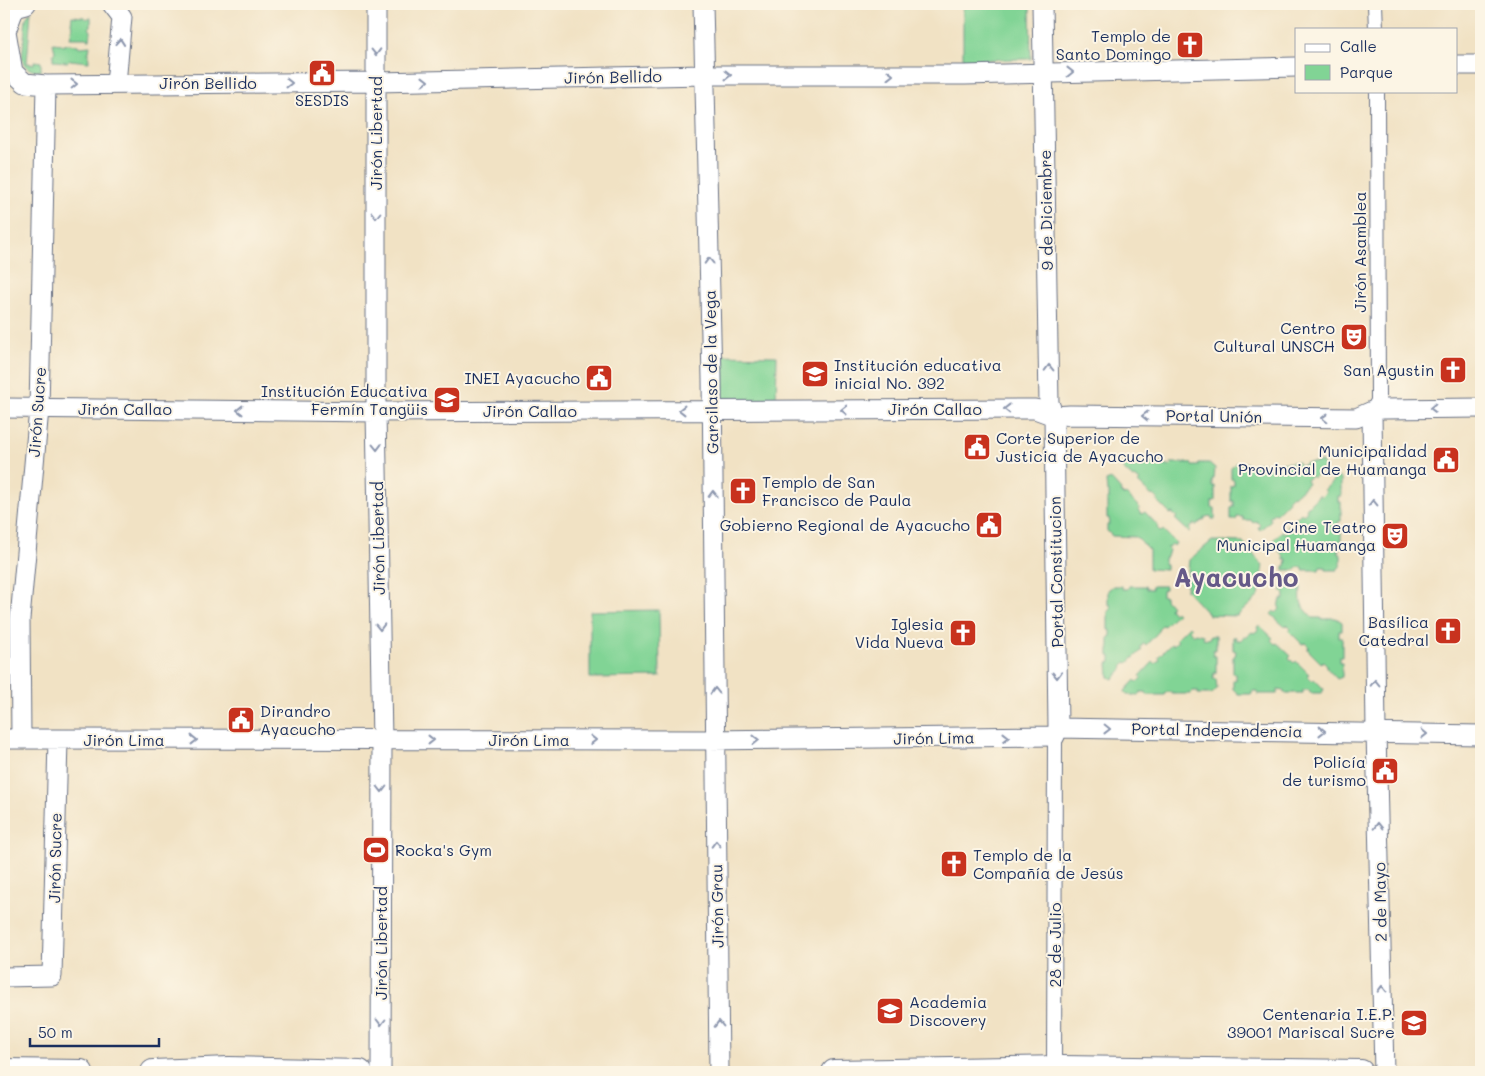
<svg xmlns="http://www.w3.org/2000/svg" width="1485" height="1076" viewBox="0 0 1485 1076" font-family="Mali,sans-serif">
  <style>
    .green { fill: #81d495; stroke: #4e827a }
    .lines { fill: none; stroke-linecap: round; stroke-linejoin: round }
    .pedestrian-casing { stroke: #666e82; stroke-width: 16 }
    .minor-casing { stroke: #666e82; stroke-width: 21 }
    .tertiary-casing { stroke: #666e82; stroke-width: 26 }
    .pedestrian { stroke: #fff; stroke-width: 14 }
    .minor { stroke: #fff; stroke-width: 19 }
    .tertiary { stroke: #fff; stroke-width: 24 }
    .oneway { stroke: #8d97ae }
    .labels { text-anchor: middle; stroke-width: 4; stroke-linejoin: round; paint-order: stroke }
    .poi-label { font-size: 16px; fill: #1b2f5e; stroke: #fcf5e5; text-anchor: end }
    .street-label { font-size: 16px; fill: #1b2f5e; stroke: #fcf5e5 }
    .town-label { font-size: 26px; font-weight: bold; fill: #655988; stroke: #fcf5e5 }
  </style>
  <rect width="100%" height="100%" fill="#fcf5e5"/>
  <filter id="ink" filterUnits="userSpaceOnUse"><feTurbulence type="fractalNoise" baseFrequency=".02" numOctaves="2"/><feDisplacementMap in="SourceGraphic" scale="10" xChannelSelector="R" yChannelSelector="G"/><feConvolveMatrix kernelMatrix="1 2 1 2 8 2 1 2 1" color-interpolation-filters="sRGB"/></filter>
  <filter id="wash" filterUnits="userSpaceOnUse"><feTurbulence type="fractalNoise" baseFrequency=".0096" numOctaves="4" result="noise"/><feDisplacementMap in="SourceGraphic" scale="20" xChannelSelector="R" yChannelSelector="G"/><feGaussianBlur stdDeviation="1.12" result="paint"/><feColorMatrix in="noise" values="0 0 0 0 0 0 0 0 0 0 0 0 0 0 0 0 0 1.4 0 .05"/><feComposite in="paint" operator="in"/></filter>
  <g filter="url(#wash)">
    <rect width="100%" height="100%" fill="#f1e2c4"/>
    <!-- green -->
    <path class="green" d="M963,4H1030L1031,59L963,60Z
      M31,11L27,63L34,64V61L41,62V71C31,71 25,69 22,59L26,18Z
      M72,16L84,17L86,19L91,17V26L89,28L91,31L90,39H87L86,38H70L73,25L71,24Z
      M53,43L62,44L63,46L66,44L78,45L79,47L90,46L89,52H88L89,62L70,60L68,62L53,61V54L55,52Z
      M715,355L777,356L776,406L716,405Z
      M1298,462L1299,465H1305V463L1322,462L1324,467L1313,478L1311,476L1306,480L1308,483L1294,496L1292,495L1288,499L1289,501L1276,514L1274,513L1269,517L1271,520L1260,530L1258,528L1260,525L1256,521L1253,523L1251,520H1243V517H1237L1236,520H1231V508L1234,507V501H1231V486L1234,485V480L1231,479V468L1236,463H1247V466L1253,465L1254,463H1273V465H1279V463Z
      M1124,463H1137V466H1144V463H1164L1165,466H1171L1172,463H1191L1192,466H1198L1199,463H1209L1215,468L1214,479H1212V486H1215V501H1212V508H1215V519H1212L1211,516L1205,517V519L1196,525L1194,524L1189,528L1191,530L1189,532L1175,519L1177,517L1172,513L1170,514L1157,501L1158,499L1154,495L1152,496L1138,483L1140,481L1135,477L1133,478L1122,468Z
      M1337,477L1341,479V496H1338V502H1341V521L1338,522V528H1341V547L1338,548L1339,554H1341V565L1337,570H1326V567H1320L1319,570H1303V567H1297L1296,570H1284V566H1286L1287,560H1284V556L1278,550L1280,547L1276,543L1274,545L1271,542L1282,531L1285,533L1289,529L1287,527L1301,513L1303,515L1307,510L1306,508L1319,495L1321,497L1326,492L1324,490Z
      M1111,479L1121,490L1120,492L1124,496L1126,494L1140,508L1138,510L1142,514L1145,512L1158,526L1157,528L1161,532L1163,530L1176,543L1174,546L1172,544L1167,548L1169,550L1167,557L1164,558V564H1166V570L1149,569V550L1136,537L1112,536L1107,531V525L1110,524L1109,518H1107V499H1109V492H1107L1106,481Z
      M1212,541L1243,542L1263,566L1259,596L1237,616L1209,615L1186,590L1189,560Z
      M1113,586H1122V589H1128L1129,586H1145L1146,589H1152V586H1165V589L1162,590V596H1165V599L1171,606L1169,608L1173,613L1175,611L1177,613L1164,626L1162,625L1158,629L1159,631L1146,645L1144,643L1140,648L1142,650L1128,663L1126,662L1122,666L1123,668L1113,679L1109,677L1108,663L1111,662V656H1109V637L1111,636V630H1108V611L1111,610L1110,604H1108V590Z
      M1282,587H1301C1300,605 1300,603 1313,618H1321V619H1328V618H1336L1342,622V631H1339V637H1342V657H1339V663H1342V677L1337,679L1326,667L1327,665L1323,661L1321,663L1307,649L1309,647L1305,643L1302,644L1289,631L1291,629L1287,625L1284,626L1271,614L1274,611L1276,613L1280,609L1279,607L1281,599H1284L1285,593L1282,592Z
      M659,610L660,677L590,678V611Z
      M1259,625L1273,638L1271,640L1275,644L1277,643L1291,656L1289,658L1294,663L1296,661L1309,674L1308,676L1312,681L1314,679L1324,689L1322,693H1310L1309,690H1303V693H1284V691L1278,690L1277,694H1258V691H1252V694H1238L1233,689V680H1236V674L1233,673V657L1235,656L1236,651L1233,650V637H1236V640H1242L1243,637H1246L1252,632L1254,633L1258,630L1257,627Z
      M1189,626L1191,628L1189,630L1193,635L1195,633L1203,635V638L1209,639L1210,636H1216V649L1213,650V656H1216V673H1214L1213,679H1216L1217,689L1212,694H1198V691H1192L1191,694H1172V692H1166L1165,695H1147L1146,692H1140L1139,695H1127L1125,691L1135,680L1137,682L1142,678L1140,676L1153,662L1155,664L1160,659L1158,657L1171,644L1173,645L1178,641L1176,639Z"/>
  </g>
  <g filter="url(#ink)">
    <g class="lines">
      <!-- pedestrian casing -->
      <g class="pedestrian-casing">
        <path id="pedestrian" d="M1375,4L1376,29
          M1372,411L1378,401L1377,91
          M1054,1072L1055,736"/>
      </g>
      <!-- minor casing -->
      <g class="minor-casing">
        <path id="minor" d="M26,4L15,7L6,31L13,72L25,83L46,85L377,82L704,75H965L1296,67
          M112,4L122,17L116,84
          M376,4V412L382,740L381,1072
          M703,4L712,378L719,1072
          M1456,65H1481
          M4,408L376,412L1035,409L1054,416L1070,415L1356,418L1372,411L1383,409L1481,408
          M1372,411L1376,732L1384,1072
          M1058,728L1481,735
          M4,739L708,740L1055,736L1058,728L1054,416L1049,403L1042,4
          M21,739L20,619L39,409L46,85
          M4,977L52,976L58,740"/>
      </g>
      <!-- tertiary casing -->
      <g class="tertiary-casing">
        <path id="tertiary" d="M4,1071L81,1072
          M153,1072L229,1069L360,1072
          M834,1072L1062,1068L1361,1072"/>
      </g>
      <!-- pedestrian -->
      <use href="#pedestrian" class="pedestrian"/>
      <!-- minor -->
      <use href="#minor" class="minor"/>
      <!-- tertiary -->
      <use href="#tertiary" class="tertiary"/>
    </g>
    <!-- one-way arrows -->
    <defs><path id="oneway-chevron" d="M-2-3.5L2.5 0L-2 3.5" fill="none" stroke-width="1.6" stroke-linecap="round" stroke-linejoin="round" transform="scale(1.25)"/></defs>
    <g class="oneway">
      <use href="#oneway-chevron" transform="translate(120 42) rotate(-85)"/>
      <use href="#oneway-chevron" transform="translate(376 52) rotate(89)"/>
      <use href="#oneway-chevron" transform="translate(1070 72) rotate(-1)"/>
      <use href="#oneway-chevron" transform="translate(728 75)"/>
      <use href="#oneway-chevron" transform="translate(890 75)"/>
      <use href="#oneway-chevron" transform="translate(425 81) rotate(-1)"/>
      <use href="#oneway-chevron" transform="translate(289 83)"/>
      <use href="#oneway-chevron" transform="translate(74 84) rotate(-1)"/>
      <use href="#oneway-chevron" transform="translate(376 215) rotate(90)"/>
      <use href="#oneway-chevron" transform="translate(709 261) rotate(-92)"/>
      <use href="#oneway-chevron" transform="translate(1049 368) rotate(-91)"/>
      <use href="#oneway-chevron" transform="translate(1433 408) rotate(179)"/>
      <use href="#oneway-chevron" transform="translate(1007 409) rotate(180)"/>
      <use href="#oneway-chevron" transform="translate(240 410) rotate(-180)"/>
      <use href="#oneway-chevron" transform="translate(682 410) rotate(180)"/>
      <use href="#oneway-chevron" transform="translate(844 410) rotate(180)"/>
      <use href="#oneway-chevron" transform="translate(1145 416) rotate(-179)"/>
      <use href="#oneway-chevron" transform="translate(1325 418) rotate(-179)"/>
      <use href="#oneway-chevron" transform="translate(377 447) rotate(89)"/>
      <use href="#oneway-chevron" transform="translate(713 494) rotate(-91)"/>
      <use href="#oneway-chevron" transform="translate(1373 503) rotate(-91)"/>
      <use href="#oneway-chevron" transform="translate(380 627) rotate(89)"/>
      <use href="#oneway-chevron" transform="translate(1057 675) rotate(89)"/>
      <use href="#oneway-chevron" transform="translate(1375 683) rotate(-91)"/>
      <use href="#oneway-chevron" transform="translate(715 691) rotate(-91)"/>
      <use href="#oneway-chevron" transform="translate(1107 729) rotate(1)"/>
      <use href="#oneway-chevron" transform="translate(1322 731) rotate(1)"/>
      <use href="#oneway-chevron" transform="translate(1424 734) rotate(1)"/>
      <use href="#oneway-chevron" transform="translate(1006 737) rotate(-1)"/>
      <use href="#oneway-chevron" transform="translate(194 740)"/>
      <use href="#oneway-chevron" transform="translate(431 740)"/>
      <use href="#oneway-chevron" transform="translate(593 740)"/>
      <use href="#oneway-chevron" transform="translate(756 740) rotate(-1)"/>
      <use href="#oneway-chevron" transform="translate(382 789) rotate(90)"/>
      <use href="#oneway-chevron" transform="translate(1378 826) rotate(-91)"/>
      <use href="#oneway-chevron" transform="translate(716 844) rotate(-91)"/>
      <use href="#oneway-chevron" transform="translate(1382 989) rotate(-91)"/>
      <use href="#oneway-chevron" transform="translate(381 1022) rotate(90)"/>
      <use href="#oneway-chevron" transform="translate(719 1024) rotate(-91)"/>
    </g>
  </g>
  <!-- icons -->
  <defs>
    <g id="church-square" transform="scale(1.4375)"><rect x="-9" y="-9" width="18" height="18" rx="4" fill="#c8321e" stroke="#fcf5e5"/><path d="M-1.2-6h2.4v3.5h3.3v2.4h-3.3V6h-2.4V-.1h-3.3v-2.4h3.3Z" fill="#fff"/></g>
    <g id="civic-square" transform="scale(1.4375)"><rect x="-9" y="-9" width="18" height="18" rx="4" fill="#c8321e" stroke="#fcf5e5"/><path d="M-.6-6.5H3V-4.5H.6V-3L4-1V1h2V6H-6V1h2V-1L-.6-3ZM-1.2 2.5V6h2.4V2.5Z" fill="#fff"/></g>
    <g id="theatre-square" transform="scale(1.4375)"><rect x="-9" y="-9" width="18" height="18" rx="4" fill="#c8321e" stroke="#fcf5e5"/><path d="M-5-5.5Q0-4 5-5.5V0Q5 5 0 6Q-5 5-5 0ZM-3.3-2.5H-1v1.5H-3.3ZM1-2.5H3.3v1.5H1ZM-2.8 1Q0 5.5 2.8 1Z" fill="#fff"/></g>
    <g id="school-square" transform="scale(1.4375)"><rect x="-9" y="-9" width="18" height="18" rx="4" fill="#c8321e" stroke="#fcf5e5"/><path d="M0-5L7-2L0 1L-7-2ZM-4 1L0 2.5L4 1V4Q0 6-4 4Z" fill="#fff"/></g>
    <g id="stadium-square" transform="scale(1.4375)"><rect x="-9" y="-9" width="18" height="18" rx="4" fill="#c8321e" stroke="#fcf5e5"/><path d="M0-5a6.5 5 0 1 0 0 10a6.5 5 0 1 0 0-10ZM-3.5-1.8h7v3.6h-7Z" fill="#fff"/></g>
  </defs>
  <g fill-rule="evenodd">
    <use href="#church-square" x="1190" y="45"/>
    <use href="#civic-square" x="322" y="73"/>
    <use href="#theatre-square" x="1354" y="337"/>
    <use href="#church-square" x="1453" y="370"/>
    <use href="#school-square" x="815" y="374"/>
    <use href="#civic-square" x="599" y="378"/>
    <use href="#school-square" x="447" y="400"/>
    <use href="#civic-square" x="977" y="447"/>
    <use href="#civic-square" x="1446" y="460"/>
    <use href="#church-square" x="743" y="491"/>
    <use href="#civic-square" x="989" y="525"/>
    <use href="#theatre-square" x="1395" y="536"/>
    <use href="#church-square" x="1448" y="631"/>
    <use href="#church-square" x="963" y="633"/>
    <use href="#civic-square" x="241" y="720"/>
    <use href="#civic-square" x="1385" y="771"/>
    <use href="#stadium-square" x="376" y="850"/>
    <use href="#church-square" x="954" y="864"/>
    <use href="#school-square" x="890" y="1011"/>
    <use href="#school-square" x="1414" y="1023"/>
  </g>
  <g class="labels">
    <!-- poi labels -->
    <g class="poi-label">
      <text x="1171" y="42">Templo de<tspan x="1171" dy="18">Santo Domingo</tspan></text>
      <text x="322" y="106" text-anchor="middle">SESDIS</text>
      <text x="1335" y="334">Centro<tspan x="1335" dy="18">Cultural UNSCH</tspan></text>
      <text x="834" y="371" text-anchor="start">Institución educativa<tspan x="834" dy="18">inicial No. 392</tspan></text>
      <text x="1434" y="376">San Agustin</text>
      <text x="580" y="384">INEI Ayacucho</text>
      <text x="428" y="397">Institución Educativa<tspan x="428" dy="18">Fermín Tangüis</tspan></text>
      <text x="996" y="444" text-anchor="start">Corte Superior de<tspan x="996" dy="18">Justicia de Ayacucho</tspan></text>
      <text x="1427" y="457">Municipalidad<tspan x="1427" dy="18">Provincial de Huamanga</tspan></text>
      <text x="762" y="488" text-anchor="start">Templo de San<tspan x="762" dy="18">Francisco de Paula</tspan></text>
      <text x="970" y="531">Gobierno Regional de Ayacucho</text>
      <text x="1376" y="533">Cine Teatro<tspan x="1376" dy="18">Municipal Huamanga</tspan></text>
      <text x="1429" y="628">Basílica<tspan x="1429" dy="18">Catedral</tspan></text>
      <text x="944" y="630">Iglesia<tspan x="944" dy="18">Vida Nueva</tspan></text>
      <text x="260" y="717" text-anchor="start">Dirandro<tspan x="260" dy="18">Ayacucho</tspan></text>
      <text x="1366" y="768">Policía<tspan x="1366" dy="18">de turismo</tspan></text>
      <text x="395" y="856" text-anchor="start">Rocka's Gym</text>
      <text x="973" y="861" text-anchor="start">Templo de la<tspan x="973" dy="18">Compañía de Jesús</tspan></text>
      <text x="909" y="1008" text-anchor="start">Academia<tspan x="909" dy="18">Discovery</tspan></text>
      <text x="1395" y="1020">Centenaria I.E.P.<tspan x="1395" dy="18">39001 Mariscal Sucre</tspan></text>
    </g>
    <!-- street labels -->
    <g class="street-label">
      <text transform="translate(613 77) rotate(-1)" y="6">Jirón Bellido</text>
      <text x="208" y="89">Jirón Bellido</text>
      <text transform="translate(376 133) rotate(-90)" y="6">Jirón Libertad</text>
      <text transform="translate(1046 210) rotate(-91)" y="6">9 de Diciembre</text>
      <text transform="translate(1360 252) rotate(-90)" y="6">Jirón Asamblea</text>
      <text transform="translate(711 372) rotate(-91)" y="6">Garcilaso de la Vega</text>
      <text x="125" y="415">Jirón Callao</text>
      <text x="935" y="415">Jirón Callao</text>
      <text x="530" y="417">Jirón Callao</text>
      <text transform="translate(37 412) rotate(-86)" y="6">Jirón Sucre</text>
      <text transform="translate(1214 416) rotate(1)" y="6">Portal Unión</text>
      <text transform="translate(378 538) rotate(-91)" y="6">Jirón Libertad</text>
      <text transform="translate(1056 572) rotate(-91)" y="6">Portal Constitucion</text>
      <text transform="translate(1217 730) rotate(1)" y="6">Portal Independencia</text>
      <text transform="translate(934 738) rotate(-1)" y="6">Jirón Lima</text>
      <text x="124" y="746">Jirón Lima</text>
      <text x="529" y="746">Jirón Lima</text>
      <text transform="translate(55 858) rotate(-89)" y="6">Jirón Sucre</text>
      <text transform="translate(1380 902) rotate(-91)" y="6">2 de Mayo</text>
      <text transform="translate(717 906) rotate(-91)" y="6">Jirón Grau</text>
      <text transform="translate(381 943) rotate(-90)" y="6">Jirón Libertad</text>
      <text transform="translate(1055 945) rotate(-90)" y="6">28 de Julio</text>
    </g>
    <!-- town labels -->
    <g class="town-label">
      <text x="1236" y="587">Ayacucho</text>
    </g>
  </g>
  <!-- margin -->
  <rect width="1485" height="1076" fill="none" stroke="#fcf5e5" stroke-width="20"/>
  <!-- legend -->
  <rect x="1295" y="28" width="162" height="65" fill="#fcf5e5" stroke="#a2a6af"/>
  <rect x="1305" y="44" width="25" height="8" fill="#ffffff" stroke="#a2a6af"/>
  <text x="1340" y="52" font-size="15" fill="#1b2f5e">Calle</text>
  <rect x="1305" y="65" width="25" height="15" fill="#81d495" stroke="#a2a6af"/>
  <text x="1340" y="78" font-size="15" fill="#1b2f5e">Parque</text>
  <!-- scale -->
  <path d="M30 1038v8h129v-8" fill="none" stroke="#1b2f5e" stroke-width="2.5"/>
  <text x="38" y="1038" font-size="15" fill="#1b2f5e" stroke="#fcf5e5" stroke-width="4" paint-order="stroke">50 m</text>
</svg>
